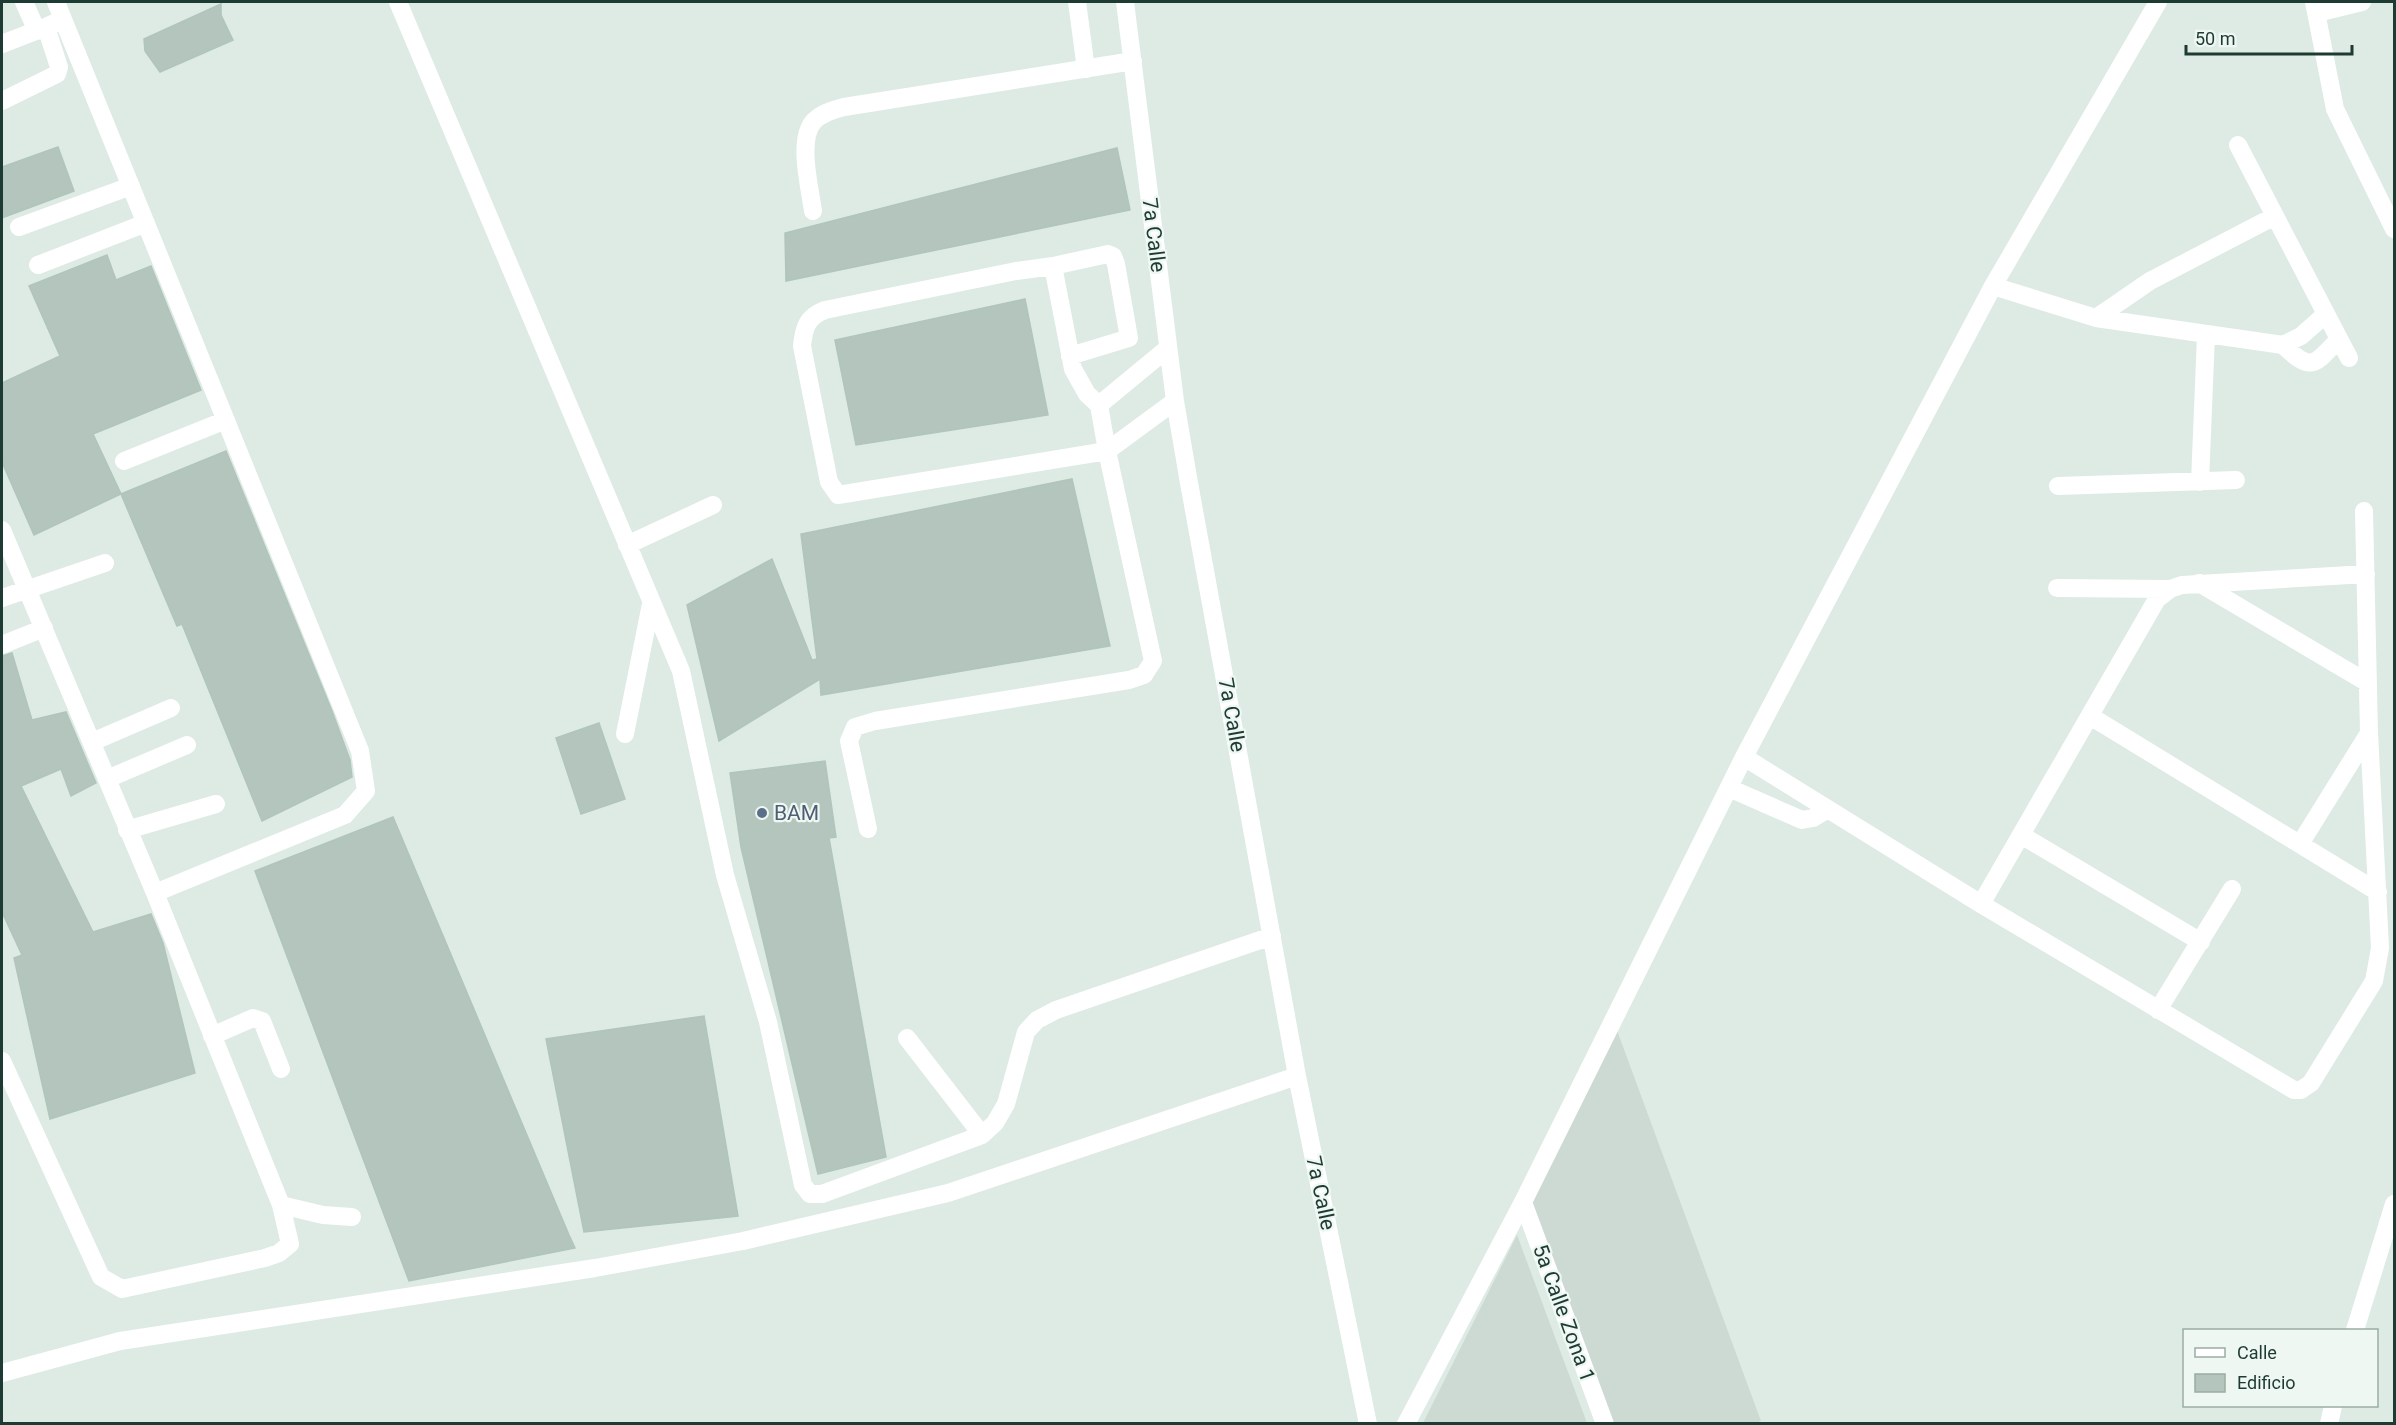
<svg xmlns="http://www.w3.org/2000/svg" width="2396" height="1425" viewBox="0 0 2396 1425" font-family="Roboto,sans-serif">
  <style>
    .built { fill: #ccdad3 }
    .building { fill: #b3c5bd; stroke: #b0c5bb; stroke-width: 1.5 }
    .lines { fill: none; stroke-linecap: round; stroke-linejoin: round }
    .minor { stroke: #fff; stroke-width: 18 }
    .service-dot { fill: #5c6f8a; stroke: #eef7f2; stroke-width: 2 }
    .labels { text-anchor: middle; stroke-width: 4.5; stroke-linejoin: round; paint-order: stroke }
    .street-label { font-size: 21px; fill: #1e3b33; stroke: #eef7f2 }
    .service-label { font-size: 21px; fill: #4e5e75; stroke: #eef7f2; text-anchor: start }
  </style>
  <rect width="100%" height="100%" fill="#ddebe4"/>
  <!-- built -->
  <path class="built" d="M1615,1025L1761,1421L1754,1424L1611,1423L1531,1203Z
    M1517,1235L1587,1423H1423Z"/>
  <!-- building -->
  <path class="building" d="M221,4V15L233,40L160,72L145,51L144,39Z
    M58,147L74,191L2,218V167Z
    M1117,148L1130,210L786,281L785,233Z
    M107,255L116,280L151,266L201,390L93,434L121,494L34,535L2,462V383L60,356L29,286Z
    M1025,299L1048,415L856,445L835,340Z
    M226,451L332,711L350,760L352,777L262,821L182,624L177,626L121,494Z
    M1072,479L1110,646L821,695L820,679L719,741L687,605L772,559L812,660L817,659L801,534Z
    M12,653L32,720L66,712L96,783L71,796L61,769L21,786L93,932L151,914L163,943L195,1073L50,1119L14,958L22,955L2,912V656Z
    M599,723L625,799L581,814L556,738Z
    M825,761L836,837L829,838L886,1157L818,1174L741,847L730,773Z
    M393,817L569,1235L575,1248L409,1281L255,871Z
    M704,1016L738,1216L584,1232L546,1039Z"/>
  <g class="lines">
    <!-- minor -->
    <path class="minor" d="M24,2L37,31
      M56,2L360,751L366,791L345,815L155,893
      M398,2L681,671L725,875L768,1022L803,1185L810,1194H822L982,1135L995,1123L1006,1104L1026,1032L1037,1020L1056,1010L1272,936
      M1077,2L1086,69
      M1125,2L1175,401L1189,483L1297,1076L1368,1424
      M2314,2L2335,109L2394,229
      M2317,13L2362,2
      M2,44L46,27
      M2,101L57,74L59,67L46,27L63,19
      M2238,145L2349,358
      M813,211C810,188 797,139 814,121C822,113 833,110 844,107L1133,61
      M19,227L131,186
      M38,265L146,223
      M1053,266L1108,254L1113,256L1116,264L1129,338L1070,356
      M1993,286L2096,318L2283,345L2301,336L2326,314
      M2096,318L2150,281L2275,216
      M2283,345C2312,373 2314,365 2339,339
      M1099,405L1168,348
      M124,461L226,420
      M2200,482L2206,335
      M2058,486L2236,480
      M2,530L155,893L281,1205L290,1244L279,1253L265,1258L122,1289L101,1277L2,1061
      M627,545L713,505
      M2199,583L2368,683
      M2057,588L2170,589
      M2,598L105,563
      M2,645L44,628
      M2090,716L2378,892
      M625,734L651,604
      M92,742L171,708
      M1744,757L1981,904L2294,1090H2301L2311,1083L2374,981L2380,948L2369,733L2364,511
      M107,779L187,745
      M1729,788L1802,820L1813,818L1828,809
      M868,829L849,741L855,727L875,721L1129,680L1144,675L1153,661L1107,451L838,495L829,482L802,346C804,327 807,317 825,310L1016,271L1053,266L1073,369L1087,394L1099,405L1107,451L1175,401
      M127,830L216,804
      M2021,835L2201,942
      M2300,844L2369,733
      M1981,904L2157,599L2170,589L2182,585L2366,574
      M2158,1010L2232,889
      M212,1036L253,1018L262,1021L281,1069
      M907,1038L982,1135
      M1523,1202L1605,1424
      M281,1205L323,1215L352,1217
      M2355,1330L2394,1204
      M2,1373L120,1341L595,1268L743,1241L948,1193L1297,1076
      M1406,1424L1523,1202L1744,757L1993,286L2158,2
      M2329,1424L2333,1406"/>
  </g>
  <!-- markers -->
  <circle class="service-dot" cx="762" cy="813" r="6"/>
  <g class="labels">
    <!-- street labels -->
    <g class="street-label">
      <text transform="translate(1154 235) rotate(83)" y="7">7a Calle</text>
      <text transform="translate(1232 715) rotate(80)" y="7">7a Calle</text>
      <text transform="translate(1321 1193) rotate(78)" y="7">7a Calle</text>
      <text transform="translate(1564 1313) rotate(70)" y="7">5a Calle Zona 1</text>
    </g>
    <!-- service labels -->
    <g class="service-label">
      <text x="774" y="820">BAM</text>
    </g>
  </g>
  <!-- border -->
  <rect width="2396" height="1425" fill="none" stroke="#1e3b33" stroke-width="6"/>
  <!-- legend -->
  <rect x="2183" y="1329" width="195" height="78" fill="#eef7f2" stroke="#9baca6" stroke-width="1.5"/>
  <rect x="2195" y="1348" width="30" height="9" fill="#ffffff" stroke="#9baca6" stroke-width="1.5"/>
  <text x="2237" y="1359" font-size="18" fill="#1e3b33">Calle</text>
  <rect x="2195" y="1374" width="30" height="18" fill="#b3c5bd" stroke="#9baca6" stroke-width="1.5"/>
  <text x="2237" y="1389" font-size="18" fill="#1e3b33">Edificio</text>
  <!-- scale -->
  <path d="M2186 45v9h166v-9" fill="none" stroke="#1e3b33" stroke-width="3"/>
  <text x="2195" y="45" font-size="18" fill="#1e3b33" stroke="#eef7f2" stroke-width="4.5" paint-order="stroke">50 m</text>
</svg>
